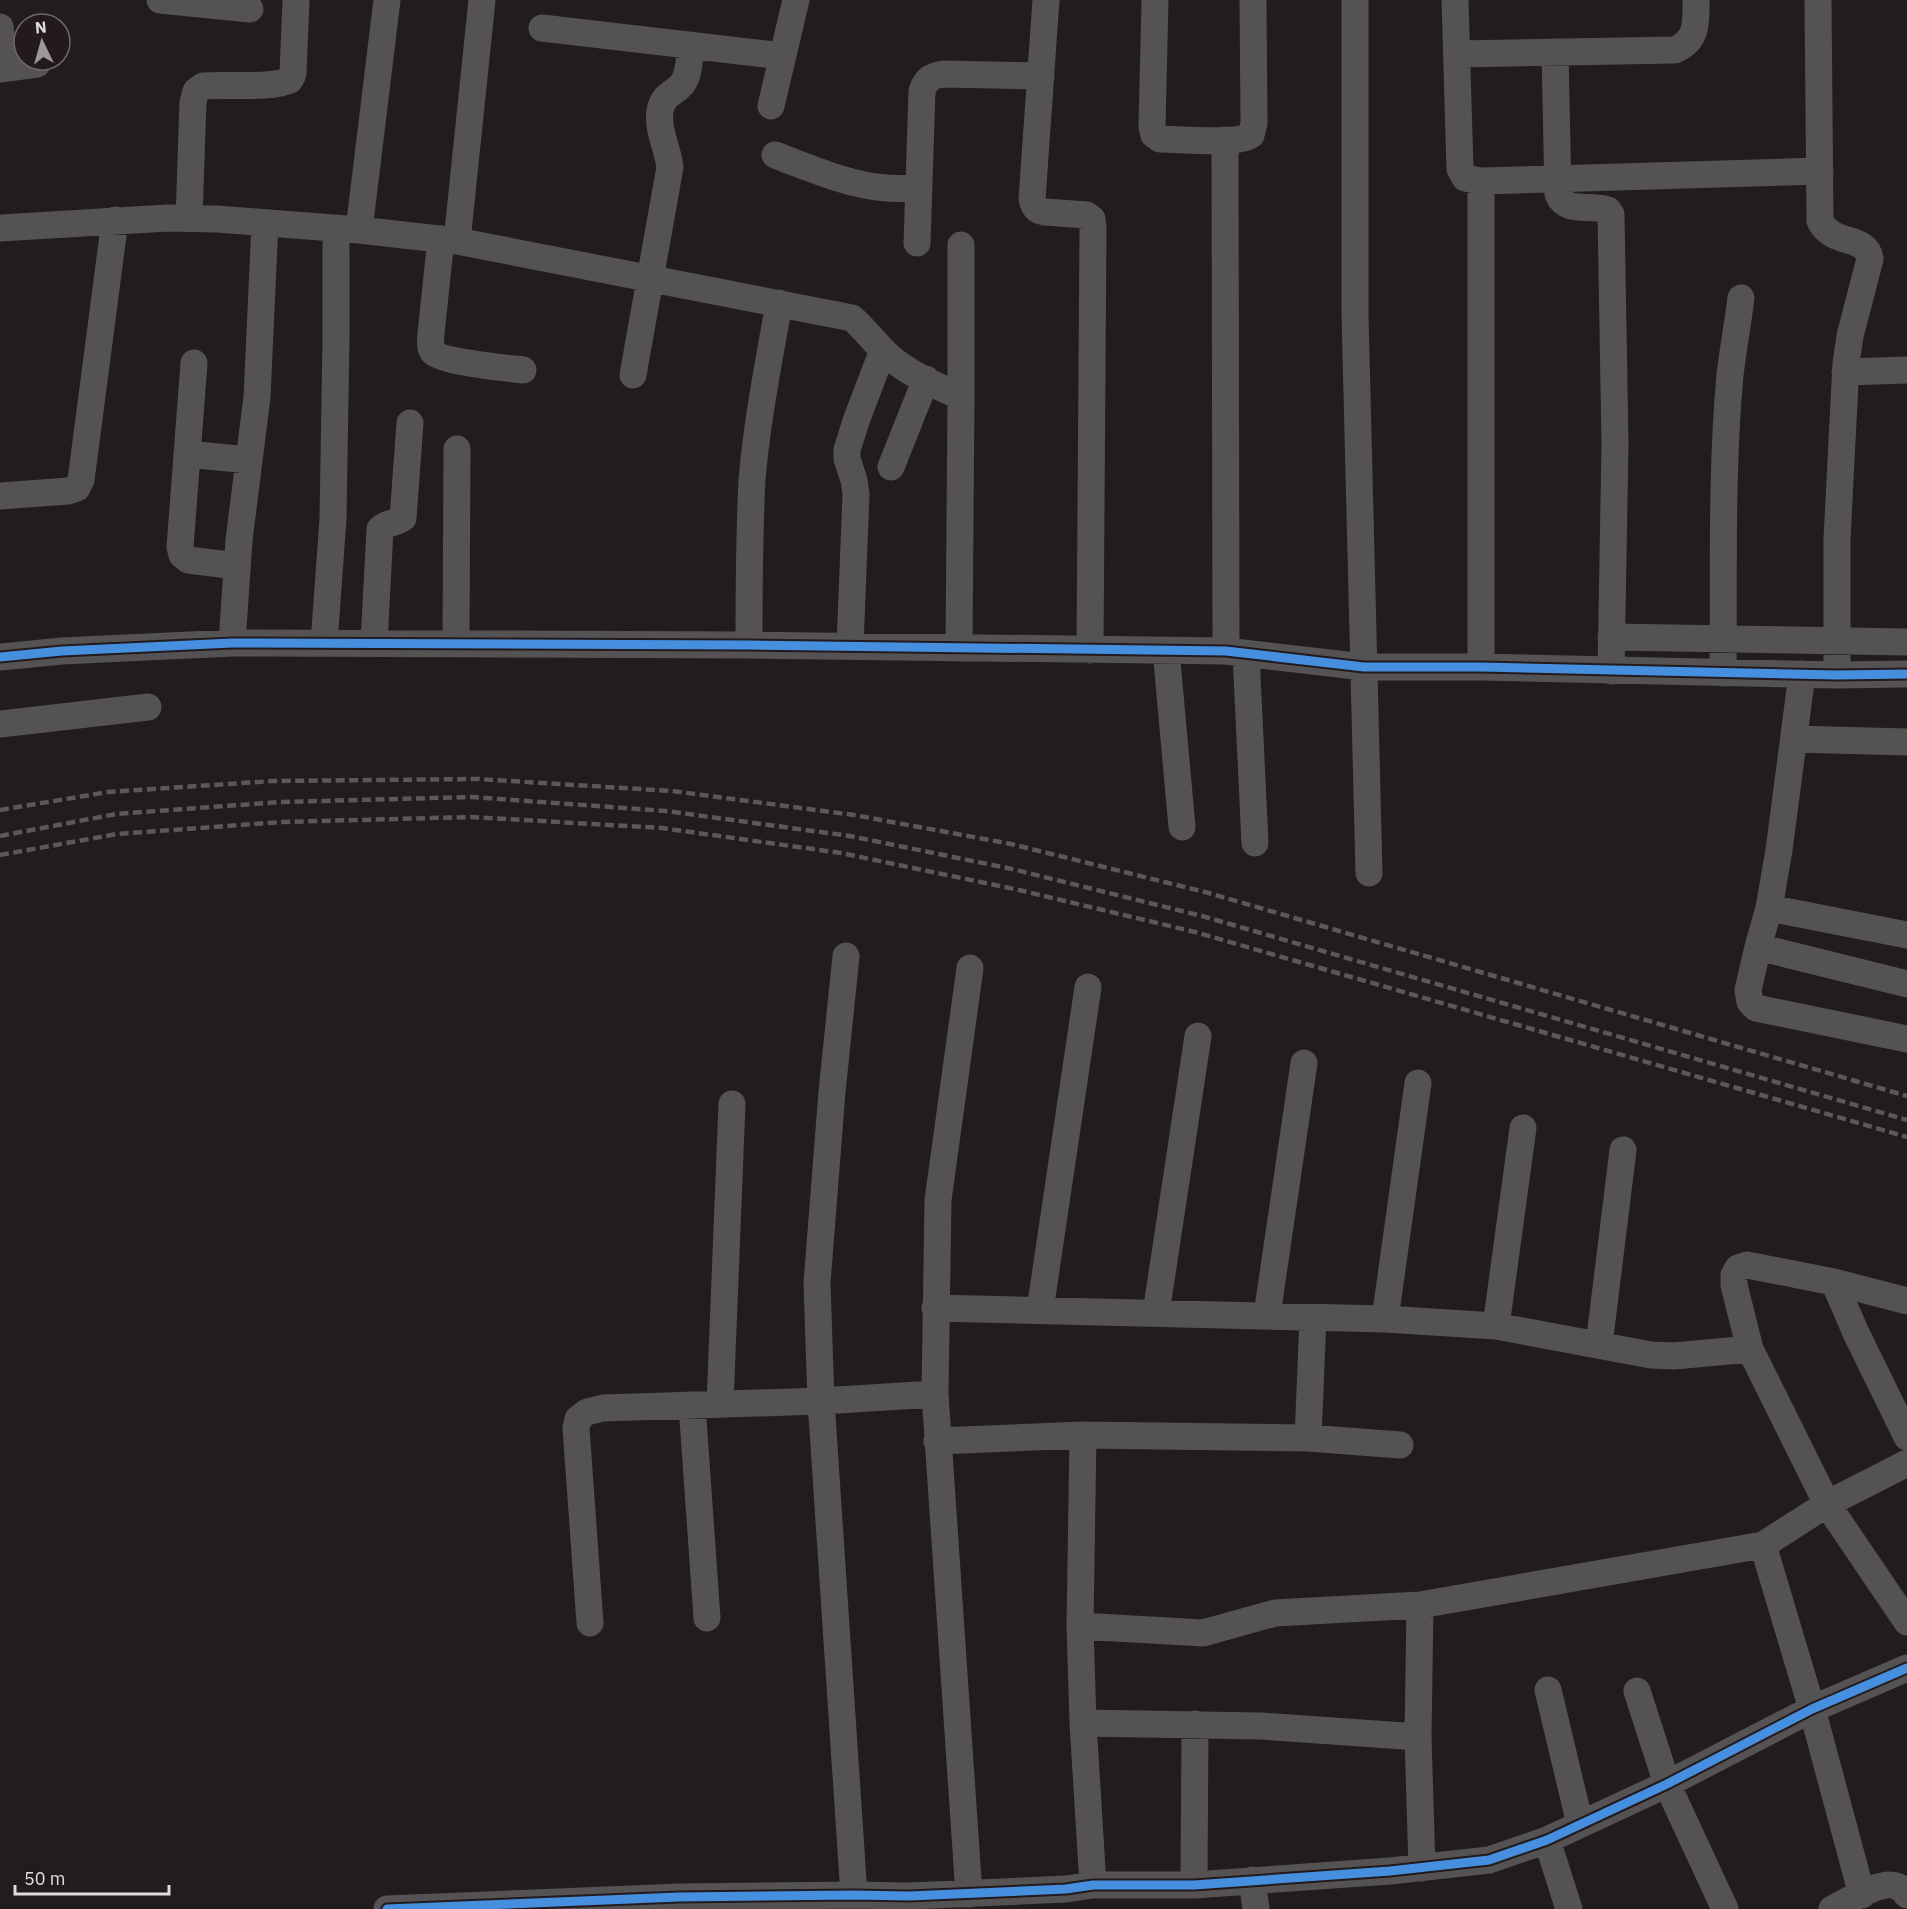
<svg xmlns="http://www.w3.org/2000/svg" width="1907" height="1909" viewBox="0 0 1907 1909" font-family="'IBM Plex Sans',sans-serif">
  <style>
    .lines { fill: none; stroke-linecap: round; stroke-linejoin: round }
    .minor { stroke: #545253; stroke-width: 27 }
    .rail { stroke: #5a585a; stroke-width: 4.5; stroke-dasharray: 9 4.5; stroke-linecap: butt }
    .cycleway-casing { stroke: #231a1d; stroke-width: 13 }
    .cycleway { stroke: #468fdf; stroke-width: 9 }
  </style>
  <rect width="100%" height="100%" fill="#211c1e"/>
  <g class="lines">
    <!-- minor -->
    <path class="minor" d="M160,0L250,9
      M1046,0L1032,199C1034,207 1036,211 1045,212L1087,215L1092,219L1093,227L1090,650
      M1155,0L1152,127L1154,135L1160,139C1180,139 1237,145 1251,135L1254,123L1253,0
      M1355,0V314L1369,873
      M1455,0L1460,169L1465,178L1481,181L1820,171
      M1818,0L1820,221C1833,247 1867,234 1870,259L1850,336L1846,363L1837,539V675
      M0,27L5,68
      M542,28L783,56
      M1555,52L1558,194C1566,215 1591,203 1608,210L1611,214L1615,444L1611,671
      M1457,54L1675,50C1698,40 1696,22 1696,0
      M0,69L37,64
      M771,106L796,0
      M1225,140L1226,651
      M775,155C810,168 848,185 886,188C897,189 908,188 919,188
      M189,218L193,102L196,91L203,86C225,84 272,89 290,80L293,74L296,0
      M0,228L168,218L217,219L359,230L457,241L852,318C866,330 877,346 891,358C911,375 938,386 961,397
      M359,230L387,0
      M441,239L431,333C431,339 429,347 433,352C442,362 507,368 523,370
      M457,241L482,0
      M917,243L922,91C926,79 931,76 943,74L1041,76
      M194,363L180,547L182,555L188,560L237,566
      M1845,372L1907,370
      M633,375L670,167C668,149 657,130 660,111C663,93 675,94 683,83C690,72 689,57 691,45
      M187,454L249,460
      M891,467L926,379
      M0,496L68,491L77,488L81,480L115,220
      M1611,637L1907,642
      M232,643L239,540L257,397L265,223
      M324,643L333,519L336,339V228
      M374,643L380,529C387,522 395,524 403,518L410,423
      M456,643L457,449
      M749,645C749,590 749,535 752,480C757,420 769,361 779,303
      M850,646L856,494L854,480L847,459V450L856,421L883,350
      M959,648L961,397V245
      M1166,650L1182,827
      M1246,654L1255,843
      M0,657L62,651L232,643L749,645L1226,651L1364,667H1481L1837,675L1907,674
      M1481,667V181
      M1723,673C1724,574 1721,473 1730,375C1733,349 1738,323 1741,298
      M1802,674L1779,850L1769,908L1758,947L1748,990L1750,1002L1756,1008L1907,1039
      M0,724L148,707
      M1794,739L1907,742
      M1769,908L1907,935
      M1758,947L1907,984
      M846,956L832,1092L817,1283L821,1401L854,1895
      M1834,1282L1856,1333L1907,1437
      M1907,1301L1834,1282L1747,1265L1738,1268L1734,1275V1285L1750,1349L1827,1504L1907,1622
      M935,1308L1385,1319L1496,1326L1651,1355L1674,1356L1750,1349
      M1040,1310L1088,987
      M1156,1313L1198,1036
      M1267,1315L1304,1063
      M1385,1319L1418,1083
      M1496,1326L1523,1128
      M1599,1345L1623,1150
      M720,1404L732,1104
      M692,1405L707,1618
      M1083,1435L1080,1626L1083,1723L1093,1885
      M1308,1438L1313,1318
      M937,1441L1083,1435L1308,1438L1400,1445
      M1763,1545L1812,1709L1862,1895
      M1420,1605L1418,1737L1422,1868
      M590,1623L576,1428L578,1419L587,1412L603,1408L821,1401L935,1394
      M1080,1626L1203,1633L1275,1613L1420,1605L1763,1545L1827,1504L1907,1463
      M1548,1690L1580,1824
      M1637,1691L1667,1784L1725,1909
      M1083,1723L1261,1726L1418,1737
      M1547,1840L1569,1909
      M1252,1880L1256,1909
      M1194,1885L1195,1724
      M969,1894L935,1394L938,1200L970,968
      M387,1909L679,1897L854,1895L909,1896L1066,1889L1093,1885H1194L1390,1871L1489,1860L1547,1840L1667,1784L1812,1709L1907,1668
      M1832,1909C1846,1902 1881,1880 1896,1886C1901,1887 1904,1891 1907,1895"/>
    <!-- rail -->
    <path class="rail" d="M0,810L108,792L273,781L478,779L672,791L854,815L1011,844L1205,892L1907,1096
      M0,836L116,814L280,802L472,797L666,811L850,836L1012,869L1202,916L1907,1120
      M0,855L117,834L282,822L471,817L662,828L841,853L1019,890L1195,932L1907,1137"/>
    <!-- cycleway casing -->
    <g class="cycleway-casing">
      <path id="cycleway" d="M0,657L62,651L232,643L749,645L1226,651L1364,667H1481L1837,675L1907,674
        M387,1909L679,1897L854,1895L909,1896L1066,1889L1093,1885H1194L1390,1871L1489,1860L1547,1840L1667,1784L1812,1709L1907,1668"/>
    </g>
    <!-- cycleway -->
    <use href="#cycleway" class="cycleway"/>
  </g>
  <!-- north arrow -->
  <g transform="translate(42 42) rotate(355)"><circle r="28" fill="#231a1d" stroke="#6f676a" stroke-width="1.5"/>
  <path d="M0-4.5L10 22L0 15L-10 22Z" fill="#9e989b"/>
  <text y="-9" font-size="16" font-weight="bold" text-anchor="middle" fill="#e2dbde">N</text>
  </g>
  <!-- scale -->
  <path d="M15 1885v9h154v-9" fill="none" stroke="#e2dbde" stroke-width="3"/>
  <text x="24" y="1885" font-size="18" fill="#e2dbde" stroke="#231a1d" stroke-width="4.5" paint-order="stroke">50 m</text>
</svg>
